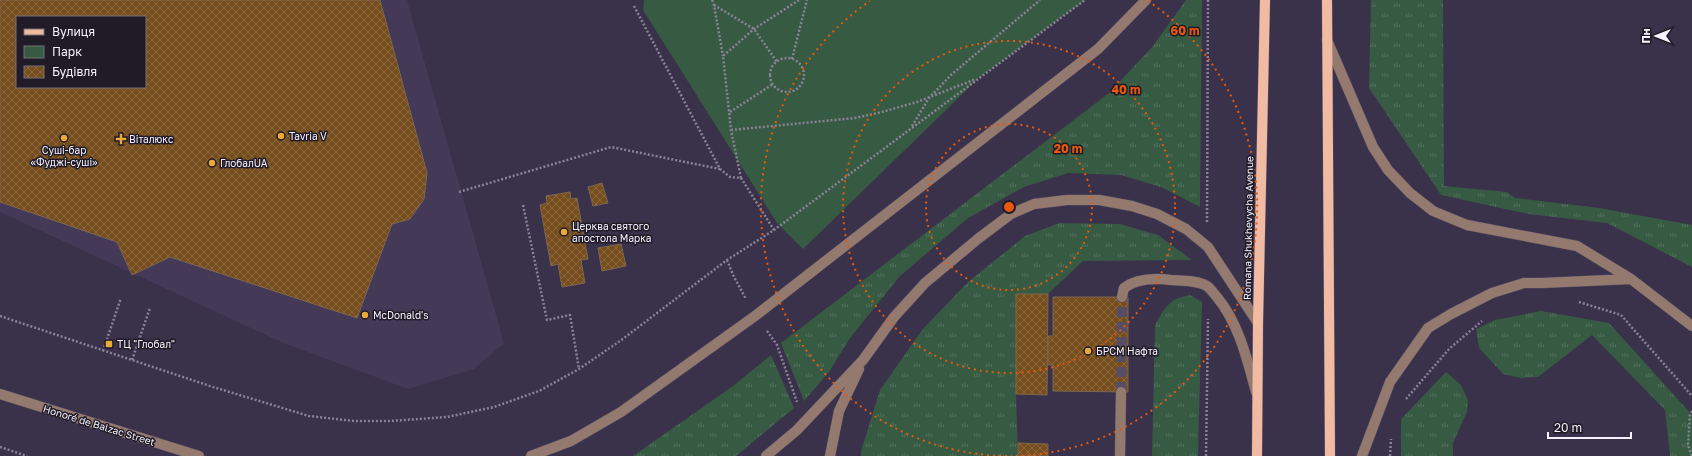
<svg xmlns="http://www.w3.org/2000/svg" width="1692" height="456" viewBox="0 0 1692 456" font-family="'Golos Text',sans-serif">
  <style>
    .built { fill: #453958; fill-rule: evenodd }
    .grass { fill: url(#grass-tufts) }
    .green { fill: #375a42 }
    .building { fill: url(#building-cross-hatch); stroke: #7d664f; fill-rule: evenodd }
    .lines { fill: none; stroke-linecap: round; stroke-linejoin: round }
    .minor-tunnel { stroke: #564e65; stroke-width: 10; stroke-dasharray: 10 5; stroke-linecap: butt }
    .minor-casing { stroke: #585067; stroke-width: 11 }
    .major-casing { stroke: #585067; stroke-width: 11 }
    .path { stroke: #8a8397; stroke-width: 2.5; stroke-dasharray: 2 2; stroke-linecap: butt }
    .minor { stroke: #94796e; stroke-width: 10 }
    .major { stroke: #f1baa3; stroke-width: 10 }
    .ring { fill: none; stroke: #e8590c; stroke-width: 2; stroke-dasharray: 2 4 }
    .poi-dot { fill: #eba93a; stroke: #201b27; stroke-width: 1.5 }
    .labels { text-anchor: middle; stroke-width: 3; stroke-linejoin: round; paint-order: stroke }
    .poi-label { font-size: 10px; fill: #f5f1fe; stroke: #201b27; text-anchor: start }
    .street-label { font-size: 10px; fill: #f5f1fe; stroke: #201b27 }
    .centre { fill: #e8590c; stroke: #201b27; stroke-width: 2 }
    .ring-label { font-size: 12px; text-anchor: middle; font-weight: bold; fill: #e8590c; stroke: #201b27; stroke-width: 3; stroke-linejoin: round; paint-order: stroke }
  </style>
  <defs>
    <pattern id="grass-tufts" width="24" height="20" patternUnits="userSpaceOnUse"><rect width="24" height="20" fill="#375a42"/><path d="M3 7l-1-3M5 7V3M7 7l1-3M15 17l-1-3M17 17v-4M19 17l1-3" fill="none" stroke="#55725e"/></pattern>
    <pattern id="building-cross-hatch" width="8" height="8" patternUnits="userSpaceOnUse"><rect width="8" height="8" fill="#764d1c"/><path d="M0 0l8 8M0 8l8-8" fill="none" stroke="#8a673e"/></pattern>
  </defs>
  <rect width="100%" height="100%" fill="#3a314a"/>
  <!-- built -->
  <path class="built" d="M0,0H407L504,343L474,369L408,389L281,342L0,212ZM17,17H145V87H17Z"/>
  <!-- grass -->
  <path class="grass" d="M1186,0H1202L1200,207L1161,187L1121,175L1068,173L1024,187L968,218L900,276L850,338L829,372L804,401L781,343L1109,93L1153,46Z
    M1371,0H1443L1444,186L1507,192L1515,198L1599,208L1692,225V267L1607,223L1528,214L1441,195L1369,88Z
    M1059,223L1120,224L1158,235L1192,260L1083,261L1048,294H1017L1016,394L1018,456H861V451L880,390L922,330L968,282L1025,236Z
    M1190,295L1202,302L1198,456H1152L1155,325C1165,307 1169,299 1190,295Z
    M1541,311L1609,323L1692,415V456H1670L1665,410L1592,335L1538,377L1521,378L1503,374L1479,348L1476,329L1495,320Z
    M771,355L794,408L736,456H633L733,386Z
    M1446,372L1461,385L1468,400L1467,412L1453,443V456H1401V419Z"/>
  <!-- green -->
  <path class="green" d="M644,0H1085L979,78L803,249L777,223L643,10Z"/>
  <!-- building -->
  <path class="building" d="M0,0H380L427,173L424,199L410,219L392,224L357,318L170,257L132,275L117,242L0,202ZM17,17H145V87H17Z
    M602,183L608,203L593,206L588,187Z
    M570,192L571,199L577,198L588,259L581,260L585,283L562,287L558,264L551,266L540,205L547,203L546,196Z
    M621,244L626,266L602,271L598,248Z
    M1016,294H1048L1047,395L1016,394Z
    M1053,297H1128V392L1053,391V365H1048V336H1053Z
    M1018,443L1048,444V456H1018Z"/>
  <g class="lines">
    <!-- minor-tunnel -->
    <path class="minor-tunnel" d="M1121,392L1122,297"/>
    <!-- minor casing -->
    <g class="minor-casing">
      <path id="minor" d="M1327,40L1373,147L1388,170L1410,193L1433,211L1467,225L1577,246L1631,279L1692,326
        M1122,297L1124,288C1137,278 1155,278 1171,280C1182,281 1197,280 1207,286C1211,289 1214,294 1217,297C1239,324 1247,359 1256,392
        M0,394L199,456
        M531,456L571,441L621,412L755,316L1098,49L1146,0
        M766,456L797,430L863,360L894,317L925,283L979,238L1011,214L1034,204L1067,200H1099L1132,206L1157,214L1186,229L1208,247L1258,323
        M830,456L839,411L859,369
        M1120,456L1121,392
        M1362,456L1390,382L1428,328L1451,314L1492,293L1524,283H1542L1631,279"/>
    </g>
    <!-- major casing -->
    <g class="major-casing">
      <path id="major" d="M1327,0L1330,456
        M1257,456L1258,323L1265,0"/>
    </g>
    <!-- path -->
    <path class="path" d="M712,0L714,5L723,56
      M714,5L754,29L777,62
      M634,6L720,169L730,177L741,178L774,230
      M770 75a17 17 0 1 1 34 0a17 17 0 1 1-34 0Z
      M792,59L807,0
      M730,112L773,84
      M912,126L929,98L952,74L1040,0
      M731,130L855,118L882,112L917,102L976,79
      M741,178L731,130L723,56L754,29L799,0
      M459,192L611,147L720,169
      M523,205L547,320L570,315L579,369
      M1207,222L1208,0
      M727,260L734,277L746,299
      M1579,302L1621,315L1692,396
      M0,316L213,387L309,416L354,421H390L447,417L494,407L539,391L579,369L620,341L727,260L774,230L1085,0
      M767,331L777,345L797,402
      M103,351L121,298
      M132,360L150,308
      M1406,399L1449,349L1482,321
      M1692,411L1690,415L1688,445L1692,456
      M0,447L27,456
      M1206,456L1208,319
      M1390,456L1391,439"/>
    <!-- minor -->
    <use href="#minor" class="minor"/>
    <!-- major -->
    <use href="#major" class="major"/>
  </g>
  <!-- distance rings -->
  <g class="ring">
    <circle cx="1009" cy="207" r="83"/>
    <circle cx="1009" cy="207" r="166"/>
    <path d="M1007 456A249 249 0 0 1 870 1M1148 1A249 249 0 0 1 1011 456"/>
  </g>
  <!-- markers -->
  <g class="poi-dot">
    <circle cx="281" cy="136" r="4"/>
    <circle cx="64" cy="138" r="4"/>
    <path d="M119 133h4v4h4v4h-4v4h-4v-4h-4v-4h4z"/>
    <circle cx="212" cy="163" r="4"/>
    <circle cx="564" cy="232" r="4"/>
    <circle cx="365" cy="315" r="4"/>
    <rect x="105" y="340" width="8" height="8" rx="2"/>
    <circle cx="1088" cy="351" r="4"/>
  </g>
  <g class="labels">
    <!-- poi labels -->
    <g class="poi-label">
      <text x="289" y="140">Tavria V</text>
      <text x="129" y="143">Віталюкс</text>
      <text x="64" y="154" text-anchor="middle">Суші-бар<tspan x="64" dy="12">«Фуджі-суші»</tspan></text>
      <text x="220" y="167">ГлобалUA</text>
      <text x="572" y="230">Церква святого<tspan x="572" dy="12">апостола Марка</tspan></text>
      <text x="373" y="319">McDonald's</text>
      <text x="117" y="348">ТЦ "Глобал"</text>
      <text x="1096" y="355">БРСМ Нафта</text>
    </g>
    <!-- street labels -->
    <g class="street-label">
      <text transform="translate(1248 228) rotate(-89)" y="4">Romana Shukhevycha Avenue</text>
      <text transform="translate(99 425) rotate(17)" y="4">Honoré de Balzac Street</text>
    </g>
  </g>
  <circle cx="1009" cy="207" r="6" class="centre"/>
  <g class="ring-label">
    <text x="1185" y="35">60 m</text>
    <text x="1126" y="94">40 m</text>
    <text x="1068" y="153">20 m</text>
  </g>
  <!-- legend -->
  <rect x="16" y="16" width="130" height="72" fill="#201b27" stroke="#75717d"/>
  <rect x="24" y="29" width="20" height="6" fill="#f1baa3" stroke="#75717d"/>
  <text x="52" y="36" font-size="12" fill="#f5f1fe">Вулиця</text>
  <rect x="24" y="46" width="20" height="12" fill="#375a42" stroke="#75717d"/>
  <text x="52" y="56" font-size="12" fill="#f5f1fe">Парк</text>
  <rect x="24" y="66" width="20" height="12" fill="url(#building-cross-hatch)" stroke="#75717d"/>
  <text x="52" y="76" font-size="12" fill="#f5f1fe">Будівля</text>
  <!-- north arrow -->
  <g transform="translate(1656 36) rotate(270)" stroke="#201b27" stroke-width="3" paint-order="stroke">
  <path d="M0-3L7 15L0 10L-7 15Z" fill="#f5f1fe"/>
  <text y="-6" font-size="11" font-weight="bold" text-anchor="middle" fill="#f5f1fe">Пн</text>
  </g>
  <!-- scale -->
  <path d="M1548 432v6h83v-6" fill="none" stroke="#f5f1fe" stroke-width="2"/>
  <text x="1554" y="432" font-size="12" fill="#f5f1fe" stroke="#201b27" stroke-width="3" paint-order="stroke">20 m</text>
</svg>
